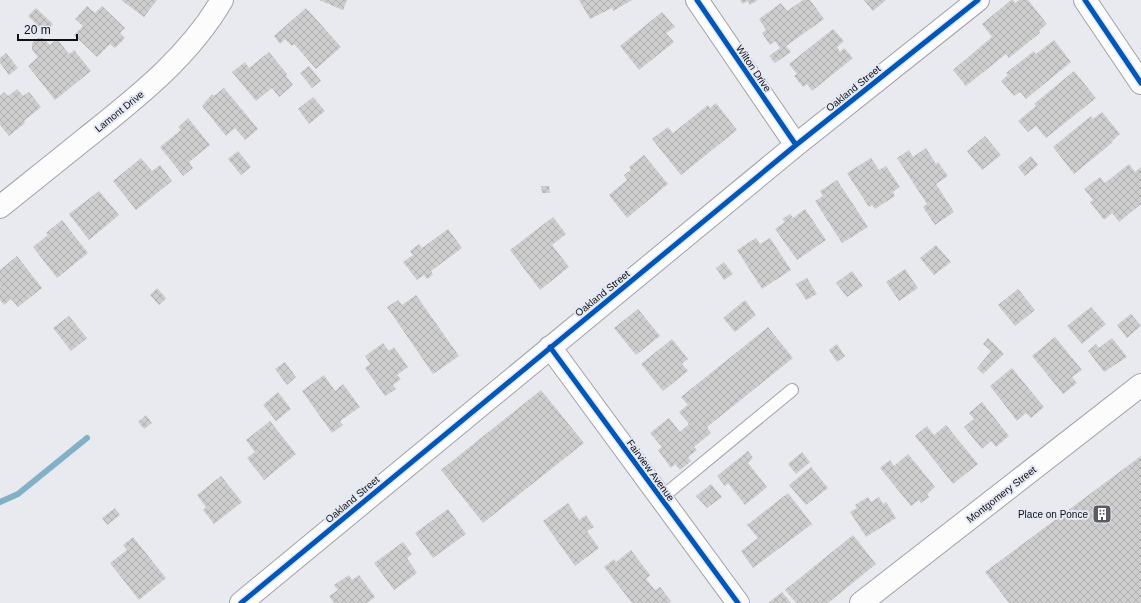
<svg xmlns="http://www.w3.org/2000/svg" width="1141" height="603" viewBox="0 0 1141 603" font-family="Arial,sans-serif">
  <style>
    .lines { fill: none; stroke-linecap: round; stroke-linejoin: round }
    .stream { stroke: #82b1c5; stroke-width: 6 }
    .building { fill: url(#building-cross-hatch) }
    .service-casing { stroke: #a1a2a7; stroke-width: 14 }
    .minor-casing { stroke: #a1a2a7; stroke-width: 24 }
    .service { stroke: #fcfcfd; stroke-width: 12 }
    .minor { stroke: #fcfcfd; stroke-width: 22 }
    .cycleway-casing { stroke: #e5e9f4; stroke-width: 8 }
    .cycleway { stroke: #0057b8; stroke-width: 5 }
    .labels { text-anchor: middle; stroke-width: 4; stroke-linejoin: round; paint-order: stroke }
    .street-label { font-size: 10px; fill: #0f1014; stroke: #e5e9f4 }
    .poi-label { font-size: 10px; fill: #0f1014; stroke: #e5e9f4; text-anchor: end }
  </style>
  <defs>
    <pattern id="building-cross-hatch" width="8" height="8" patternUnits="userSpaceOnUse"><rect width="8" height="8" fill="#cecdce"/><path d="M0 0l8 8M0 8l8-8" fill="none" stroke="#b0afb0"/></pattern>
  </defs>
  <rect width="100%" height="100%" fill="#e8eaf0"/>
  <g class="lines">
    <!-- stream -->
    <path class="stream" d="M0,502L18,494L87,438"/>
  </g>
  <!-- building -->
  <path class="building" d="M121,0H157L144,17Z
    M319,0H347L343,10Z
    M579,0H632L613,11L612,8L590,19Z
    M740,0H758L750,5L747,1L743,4Z
    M803,0H810L824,19L786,46L791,52L775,63L769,56L780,48L775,41L770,45L762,33L766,30L759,19L781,3L787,11Z
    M864,0H886L873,11Z
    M1011,0H1013L1015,3L1019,0H1028L1047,24L1039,31L1040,33L1009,58L1006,54L966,86L953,70L992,37L982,24Z
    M87,6L95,13L102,6L125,28L120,33L125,38L115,48L110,44L97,57L74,35L83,26L75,19Z
    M36,8L53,24L46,33L28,16Z
    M306,8L341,47L316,69L294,44L292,46L285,39L280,44L274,36Z
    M662,12L675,27L666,33L674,42L639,70L620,46Z
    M833,29L844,41L837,47L840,52L844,48L853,58L812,91L807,84L803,87L794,76L797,74L789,64Z
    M38,38H43L50,45L57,39L69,54L74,50L91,71L55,100L28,66L38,57L32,50V43Z
    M1054,40L1071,62L1026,99L1020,92L1014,96L1001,81L1008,75L1006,73L1034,51L1036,54Z
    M269,52L287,74L286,76L293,85L279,97L272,88L256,101L232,72L245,62L249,68Z
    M6,53L18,68L9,75L0,63V58Z
    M309,66L321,81L312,88L300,73Z
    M1074,71L1096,98L1046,138L1036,126L1028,132L1018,121L1036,106L1034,104Z
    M224,88L258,129L245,140L235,128L226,136L202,106L212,94L214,96Z
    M17,89L23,96L29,92L41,107L24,121L25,123L9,136L0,125V96L4,92L8,96Z
    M313,97L325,111L309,124L298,109Z
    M716,103L737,130L681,175L652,139L668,127L673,133L708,105L710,108Z
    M1102,112L1120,134L1112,141L1113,142L1074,174L1053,147L1091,116L1093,119Z
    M188,118L210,145L189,162L193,168L183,176L160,147L181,130L178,127Z
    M985,136L1001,155L982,170L967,151Z
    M926,148L936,164L938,162L948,176L936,184L954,212L935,225L923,207L927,204L897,158L909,150L913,157Z
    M238,151L251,167L241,175L228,159Z
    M644,155L668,184L627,218L609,195L627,180L624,175L631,170L629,167Z
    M1031,156L1038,165L1025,176L1018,167Z
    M141,158L152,171L160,165L172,181L136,210L113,181Z
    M871,158L879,170L886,166L900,187L893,192L895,196L875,209L872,205L869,207L847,173Z
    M1129,164L1135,172L1141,167V204L1119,222L1112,213L1104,220L1090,202L1093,200L1084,189L1100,177L1105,183Z
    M837,180L868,227L842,243L815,201L823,196L820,191Z
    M541,186H549L550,193H542Z
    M99,191L119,215L89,240L69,214Z
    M805,209L826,240L797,260L775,229L785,222L782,219L790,214L793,218Z
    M553,217L566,234L552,245L569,267L540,290L510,250Z
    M62,220L88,253L57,278L33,247L48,235L46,233Z
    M448,229L462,248L431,271L433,275L427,279L424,275L417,280L403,262L413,255L410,251L419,244L422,248Z
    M756,238L760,244L770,238L791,270L762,289L737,250Z
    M936,245L951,262L934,275L920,258Z
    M17,256L42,288L18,307L11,299L4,305L0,300V288L1,287L0,286V270Z
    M724,262L733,274L724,280L716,268Z
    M905,269L918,288L899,301L886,282Z
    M852,271L863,286L847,297L836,283Z
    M807,278L817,294L806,300L796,284Z
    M157,288L166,298L159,305L150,295Z
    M1018,289L1035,310L1015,326L998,305Z
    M416,295L459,356L433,374L387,307L398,300L402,305Z
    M745,300L756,315L735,332L723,318Z
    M1091,307L1106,324L1082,344L1067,326Z
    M638,309L660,336L636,355L614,328Z
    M1131,314L1141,326L1127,338L1117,325Z
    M69,316L87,338L71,351L53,328Z
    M768,327L793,358L707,427L711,433L694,447L697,450L688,457L691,461L680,470L675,464L671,468L658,450L662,447L650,433L669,418L680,432L689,424L679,412L688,405L681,397Z
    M1055,337L1082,370L1072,377L1077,383L1063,394L1032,356Z
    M988,338L1004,354L983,374L977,368L991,351L983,344Z
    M1112,338L1127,357L1104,372L1088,351L1096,344L1099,348Z
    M672,339L688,359L682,364L688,371L663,391L641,364Z
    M383,343L389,351L394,347L408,367L397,375L401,379L393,385L396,389L385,396L365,368L370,364L365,356Z
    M837,344L845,356L837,362L829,350Z
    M285,362L296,377L287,385L275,369Z
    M1012,368L1044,407L1031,418L1026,413L1017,421L990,386Z
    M324,375L335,391L343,384L360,407L340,421L343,425L332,433L302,391Z
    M541,390L584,443L483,523L441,470Z
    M278,392L291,409L276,421L263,405Z
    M982,402L1009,436L996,447L991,441L982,449L964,427L974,419L969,413Z
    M146,415L152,423L144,429L138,422Z
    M270,421L296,454L264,480L247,458L255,452L246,440Z
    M946,425L978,464L953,484L915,436L927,426L934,435Z
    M748,451L753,458L748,463L767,487L745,505L728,483L725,486L717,476Z
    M802,452L810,462L796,474L788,464Z
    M908,454L935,487L927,494L929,497L921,503L919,500L911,506L880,468L890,460L894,466Z
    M1141,456V603H1009L985,572Z
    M811,467L828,488L806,505L789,485Z
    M221,476L242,502L214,524L203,510L206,507L197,495Z
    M711,484L722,497L707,508L696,496Z
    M788,493L812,524L753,568L741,551L758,538L747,525Z
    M868,497L871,502L879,497L883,504L886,502L896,518L866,537L850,512L857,508L855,505Z
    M568,503L579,520L586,515L594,527L587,531L599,548L575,566L543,521Z
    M115,508L120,515L107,525L102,518Z
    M448,509L466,534L433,558L415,533Z
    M853,535L876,564L828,603H796L785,590Z
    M133,537L166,578L139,600L110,563L127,550L123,545Z
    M403,542L412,554L407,558L417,573L394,590L374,563Z
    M631,550L650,575L646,579L655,590L660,587L671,601L669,603H632L604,567L614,559L616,562Z
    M349,575L352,580L359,575L375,597L367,603H334L329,596L338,590L334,585Z
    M782,592L791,603H768Z"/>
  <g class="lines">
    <!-- service casing -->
    <g class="service-casing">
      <path id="service" d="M661,498L792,390"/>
    </g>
    <!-- minor casing -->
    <g class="minor-casing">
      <path id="minor" d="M697,0L796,145
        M1085,0L1141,83
        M0,207C29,184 57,161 86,138C136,98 189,57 222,0
        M550,347L738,603
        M241,603L796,145L978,0
        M861,603L1141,385"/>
    </g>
    <!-- service -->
    <use href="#service" class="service"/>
    <!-- minor -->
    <use href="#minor" class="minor"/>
    <!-- cycleway casing -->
    <g class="cycleway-casing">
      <path id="cycleway" d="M697,0L796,145
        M1085,0L1141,83
        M550,347L738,603
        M241,603L796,145L978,0"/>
    </g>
    <!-- cycleway -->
    <use href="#cycleway" class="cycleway"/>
  </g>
  <!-- icons -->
  <defs>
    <g id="building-square" transform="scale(1)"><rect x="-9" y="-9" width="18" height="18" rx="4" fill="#5b5c61" stroke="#e5e9f4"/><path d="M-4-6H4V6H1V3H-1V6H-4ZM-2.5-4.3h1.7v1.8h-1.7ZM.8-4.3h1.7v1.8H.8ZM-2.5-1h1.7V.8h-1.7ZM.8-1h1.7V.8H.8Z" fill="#fff"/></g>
  </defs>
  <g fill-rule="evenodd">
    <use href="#building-square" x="1102" y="514"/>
  </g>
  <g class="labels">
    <!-- street labels -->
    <g class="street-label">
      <text transform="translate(754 68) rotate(56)" y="4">Wilton Drive</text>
      <text transform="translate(853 88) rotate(-39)" y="4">Oakland Street</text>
      <text transform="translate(119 111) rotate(-39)" y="4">Lamont Drive</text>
      <text transform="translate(602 293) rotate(-39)" y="4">Oakland Street</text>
      <text transform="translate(651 470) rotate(54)" y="4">Fairview Avenue</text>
      <text transform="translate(1001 494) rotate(-38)" y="4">Montgomery Street</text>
      <text transform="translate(352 499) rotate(-40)" y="4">Oakland Street</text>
    </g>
    <!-- poi labels -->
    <g class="poi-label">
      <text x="1088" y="518">Place on Ponce</text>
    </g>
  </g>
  <!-- scale -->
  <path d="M18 34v6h59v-6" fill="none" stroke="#0f1014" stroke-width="2"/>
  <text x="24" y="34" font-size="12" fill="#0f1014" stroke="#e5e9f4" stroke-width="3" paint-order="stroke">20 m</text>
</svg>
